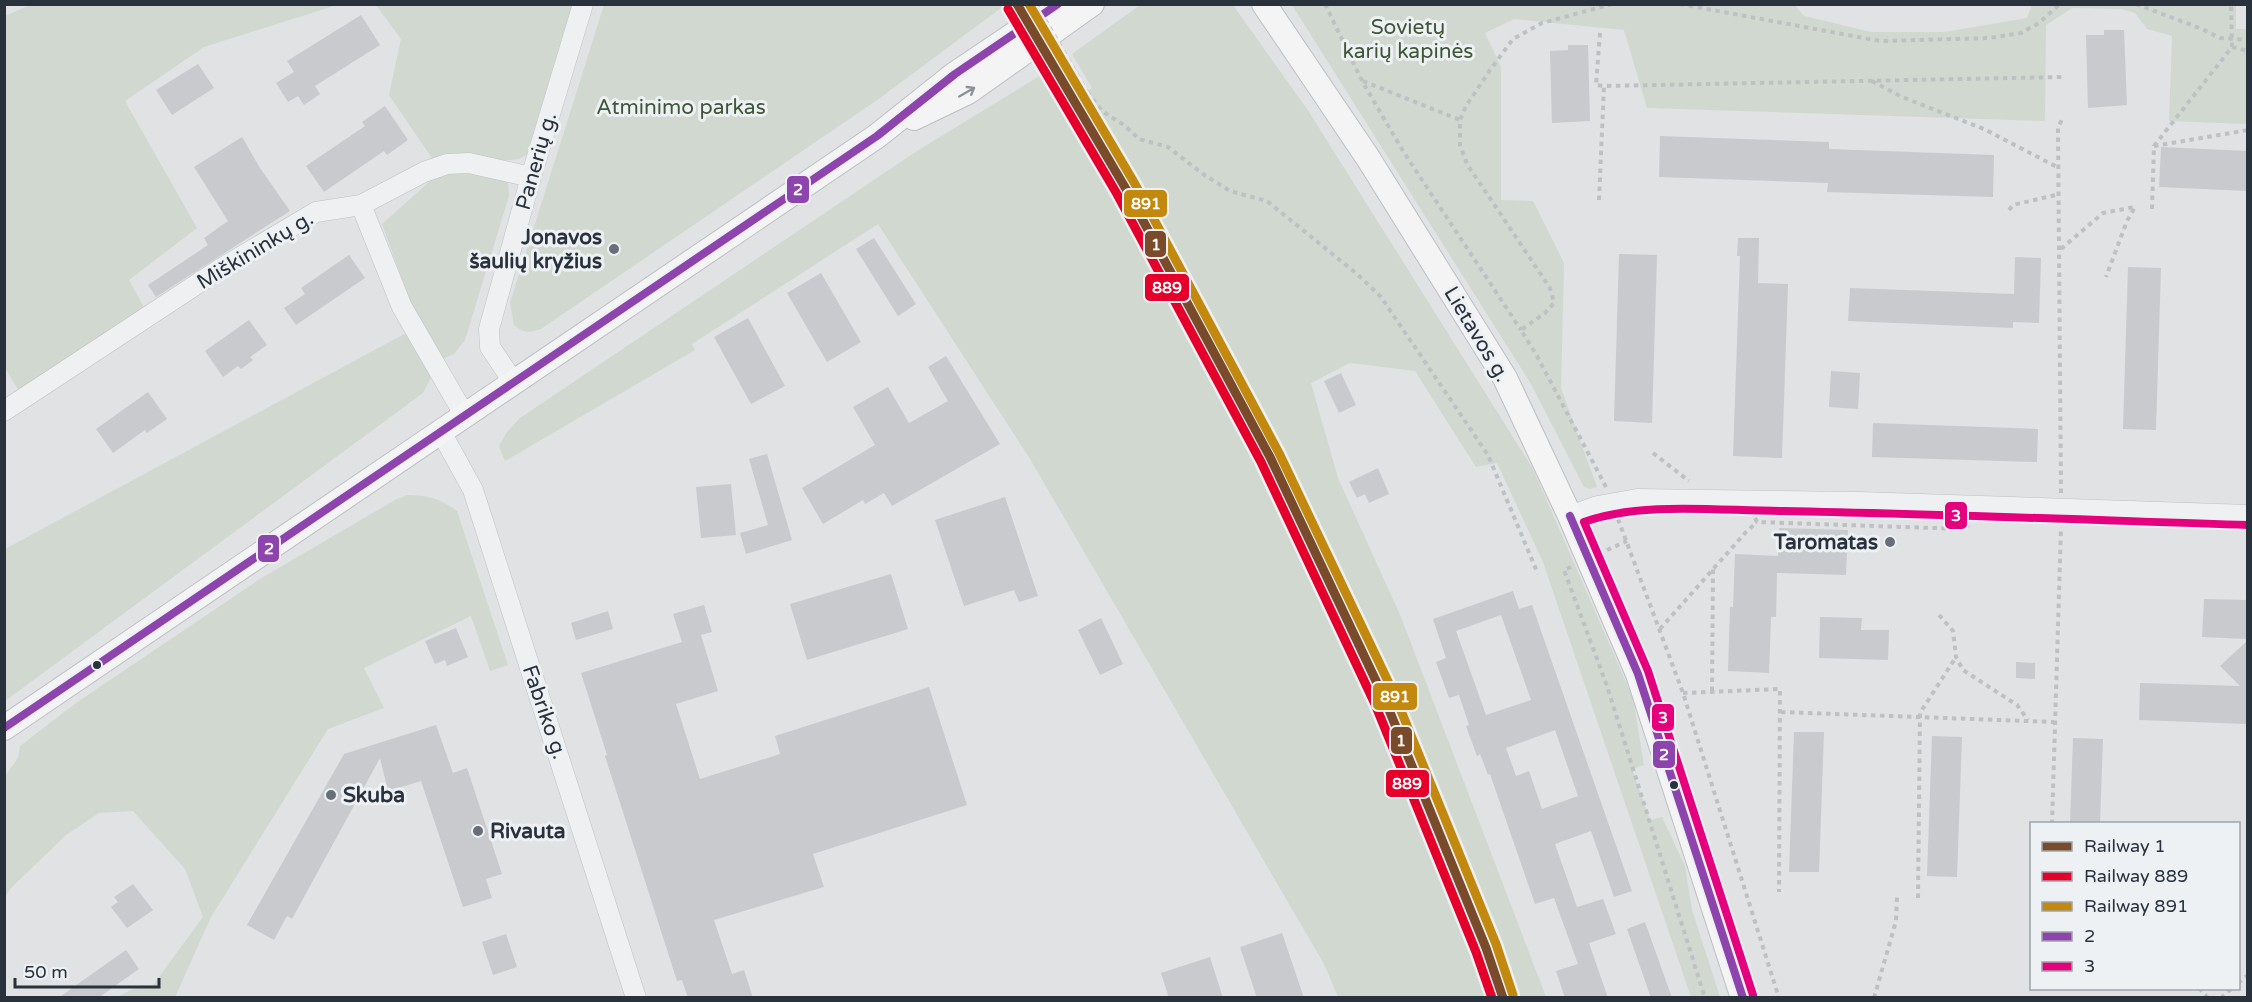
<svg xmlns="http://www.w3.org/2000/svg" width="2252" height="1002" viewBox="0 0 2252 1002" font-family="'Varela Round',sans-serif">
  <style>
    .green { fill: #d1d8d0 }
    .building { fill: #c8cacd; fill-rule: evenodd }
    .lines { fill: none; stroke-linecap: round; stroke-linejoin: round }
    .minor-casing { stroke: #bec0c2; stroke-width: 21 }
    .major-casing { stroke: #bcbfc2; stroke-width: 26 }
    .path { stroke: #bec1c4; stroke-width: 4; stroke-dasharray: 4.5 4.5; stroke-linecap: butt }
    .minor { stroke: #eff0f1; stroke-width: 20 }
    .major { stroke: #f4f4f5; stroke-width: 24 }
    .path-bridge { stroke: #bec1c4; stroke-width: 4; stroke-dasharray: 4.5 4.5; stroke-linecap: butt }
    .bus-1-casing { stroke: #edf1f4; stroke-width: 12 }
    .bus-2-casing { stroke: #edf1f4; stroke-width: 12 }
    .bus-1 { stroke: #8e44ad; stroke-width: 8 }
    .bus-2 { stroke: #e5007d; stroke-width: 8 }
    .rail-1-casing { stroke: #edf1f4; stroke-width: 14 }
    .rail-2-casing { stroke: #edf1f4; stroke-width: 14 }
    .rail-3-casing { stroke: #edf1f4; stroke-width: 14 }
    .rail-1 { stroke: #7a4b2a; stroke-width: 9 }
    .rail-2 { stroke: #e4002b; stroke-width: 9 }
    .rail-3 { stroke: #c3890f; stroke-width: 9 }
    .oneway { stroke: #8e9298 }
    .poi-dot { fill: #686f77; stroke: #edf1f4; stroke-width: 2 }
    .bus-dot { fill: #28313c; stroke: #edf1f4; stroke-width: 2 }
    .labels { text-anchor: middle; stroke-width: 6; stroke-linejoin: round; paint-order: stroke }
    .park-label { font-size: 21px; fill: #3f5737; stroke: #edf1f4 }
    .street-label { font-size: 21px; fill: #28313c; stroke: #edf1f4 }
    .poi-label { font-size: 21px; font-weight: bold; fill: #28313c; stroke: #edf1f4; text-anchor: end }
    .line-badge { stroke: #edf1f4; stroke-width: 2 }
    .badge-label { font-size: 16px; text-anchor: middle; font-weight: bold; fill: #fff }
  </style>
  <rect width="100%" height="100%" fill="#e0e2e4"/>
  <!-- green -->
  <path class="green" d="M32,4L337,5L204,47L125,101L197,228L129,280L145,309L19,391L5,368V16Z
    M376,5H574L529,153L519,159L500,161L508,180L509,196L465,340L454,354L440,360L423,393L5,701V549L419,326L382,224L429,182L432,158L389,95L401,39Z
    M604,5V4L1005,5L880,98L541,329C530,333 523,333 514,325L510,303Z
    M1140,5H1233L1309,112L1533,469L1633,698L1644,765L1632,769L1650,820L1662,817L1685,866L1692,910L1720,997H1691L1543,562L1497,463L1476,467L1415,371L1350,363L1311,383L1338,478L1401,617L1546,997H1514L1480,902L1374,648L1253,405L1081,96L1092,88L1072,54Z
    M1795,5L1804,16L1871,32H1945L2027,18L2032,5H2236V29H2247V124L2169,121L2172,36L2147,29L2135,13L2121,9L2072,8L2046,25L2045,121L1647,108L1624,30L1514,19L1485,33L1501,67V200L1533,201L1564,263L1561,388L1597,487L1590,489L1584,487L1531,384L1292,5Z
    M1048,71L1164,269L1246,426L1349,635L1441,851L1497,997H1338L1324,964L1030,459L878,224L692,344L695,350L505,461L499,446L507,432L520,418L917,151Z
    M407,495C428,495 441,499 457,511L508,665L490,671L471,616L364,668L384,708L328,729L211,917L175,997H117L141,985H153L203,917L185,869L133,811L99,813L66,835L11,888L5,897V776L18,758L20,746L76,703L260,579L395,500Z"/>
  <!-- building -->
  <path class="building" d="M361,15L380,45L315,86L320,94L304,105L298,96L288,102L276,83L294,72L287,61Z
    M2104,30H2124L2127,105L2088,108L2086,35H2104Z
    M1568,45H1588L1590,121L1552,123L1550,51L1568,50Z
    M198,64L214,88L172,115L156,90Z
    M385,106L408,140L387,155L384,151L324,192L306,166L365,126L362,122Z
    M1660,136L1829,142V149L1994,155L1993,197L1827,192L1828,183L1659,177Z
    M242,137L260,168L290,211L156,297L148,285L208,245L204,238L228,221L194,167Z
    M2161,147L2247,151V191L2159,187Z
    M874,238L916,304L898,316L856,249Z
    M1738,238H1759L1758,283L1788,284L1782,458L1733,456L1740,256H1737Z
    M1619,254L1657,255L1652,423L1614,421Z
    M349,255L365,278L296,325L284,308L305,294L301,288Z
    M2015,257L2041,258L2039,323L2013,322V328L1848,321L1850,288L2014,294Z
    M2128,267L2161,268L2156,430L2123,429Z
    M821,273L861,342L827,362L787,293Z
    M748,318L785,386L751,404L714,337Z
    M249,320L267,345L250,357L253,360L241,369L238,366L223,377L205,351Z
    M946,356L1000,444L892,506L884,493L865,504L863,500L823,524L802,488L875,445L853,407L888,387L909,423L948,401L928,367Z
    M1831,371L1860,373L1858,409L1829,407Z
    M1341,373L1356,405L1339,413L1324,381Z
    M148,392L167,419L147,433L145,430L113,453L96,429Z
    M1873,423L2038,429L2037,462L1872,457Z
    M767,454L792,540L746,554L740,533L768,525L749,459Z
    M1378,468L1389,494L1369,503L1365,494L1357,498L1349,482Z
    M731,484L736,535L701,538L696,487Z
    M1005,497L1038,596L1019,602L1014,590L964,606L935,520Z
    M1779,528L1848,530L1846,575L1777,573L1776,617H1771L1769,673L1728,671L1730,607H1733L1735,554L1778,556Z
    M891,574L908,629L807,660L790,604Z
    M1513,591L1519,609L1532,605L1632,891L1614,897L1591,831L1555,844L1577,907L1603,899L1616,934L1589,943L1608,998H1565L1556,971L1578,964L1554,898L1535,904L1490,774L1488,775L1480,754L1477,756L1466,726L1469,725L1459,695L1449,698L1436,662L1446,658L1433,619ZM1501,615L1531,700L1486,715L1456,631ZM1555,730L1578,796L1542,809L1529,771L1516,776L1506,748Z
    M2204,599L2247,600V639L2202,637Z
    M704,605L712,632L701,635L718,691L676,704L700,779L780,754L775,736L929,687L967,805L813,854L824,887L714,920L732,974L744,970L753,998H688L682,980L677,981L605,756L607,755L581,673L682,642L673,614Z
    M608,611L613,629L576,640L571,623Z
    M1820,617L1862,618L1861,630H1889L1888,660L1819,658Z
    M1101,618L1123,664L1100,675L1078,630Z
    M456,628L468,657L447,666L445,660L435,664L425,641Z
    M2247,641V724L2139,720L2140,683L2240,686L2220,666Z
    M2016,662L2035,663V679L2016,678Z
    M436,725L453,773L467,768L502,874L486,879L492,898L463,907L421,781L388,791L380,758L292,919L287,916L274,940L247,925L344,754Z
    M1794,732H1824L1819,872H1789Z
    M1932,736L1962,737L1957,877L1927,876Z
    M2073,738L2103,739L2100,824H2070Z
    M133,884L153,910L127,928L111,907L118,902L114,897Z
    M1645,922L1672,998H1651L1627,929Z
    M1282,933L1304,998H1257L1240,947Z
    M506,934L517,967L493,975L482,942Z
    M126,950L139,969L98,998H58Z
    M1210,957L1223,998H1169L1161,973Z"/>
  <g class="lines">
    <!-- minor casing -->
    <g class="minor-casing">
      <path id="minor" d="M361,205L402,307L465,416
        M514,383L490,347L489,329L531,177L583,4
        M4,411L220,269L316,212L361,205L424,172L447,164L469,163L531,177
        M441,432L473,490L636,998
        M1570,516L1598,506L1637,499L1860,502L2248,515"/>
    </g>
    <!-- major casing -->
    <g class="major-casing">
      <path id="major" d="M1264,4L1368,158L1505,378L1570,516L1638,674L1743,998
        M914,118L968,92L1092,4
        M4,728L877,136L955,74L1059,4"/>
    </g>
    <!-- path -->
    <path class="path" d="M1325,4L1362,81L1403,151L1521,330
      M1680,4L1880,41L1989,38L2021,33L2039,23L2060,4
      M2136,4L2202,29L2220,38L2248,40
      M1600,33L1596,85L1604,86
      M2232,47L2248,51
      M1363,81L1460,120
      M1872,81L1902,97L1984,129L2059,168
      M1087,92L1102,111L1124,125L1139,139L1168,147L1203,174L1230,191L1267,201L1357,274L1381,297L1488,455L1538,574
      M2154,146L2248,130
      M1599,200L1604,86L2063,77
      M2152,209L2154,146L2232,47L2231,4
      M2009,210L2013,205L2060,194
      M2061,249L2103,213L2135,207L2127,221L2106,277
      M1653,453L1689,481
      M1606,487L1537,356L1521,330L1545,313L1554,303L1550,288L1467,164L1460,145V120L1466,106L1490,70L1513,39L1542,23L1612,4
      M2061,493L2058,128L2062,119
      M1755,518L1757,522L1963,529L1969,525
      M1618,519L1683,693L1779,998
      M1607,550L1627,541
      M1571,567L1564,570L1607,686L1705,998
      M1939,615L1953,631L1956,657L1963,670L2017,705L2028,720
      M1660,629L1746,532L1757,522
      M1712,691L1713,569
      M1683,693L1780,689L1779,892
      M1781,712L2054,722
      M2052,824L2061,527
      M1918,898L1920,713L1956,657
      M2238,983L2248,975
      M2199,988L2208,998
      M1874,998L1896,921L1897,897
      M2221,998L2232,988"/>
    <!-- minor -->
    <use href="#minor" class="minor"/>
    <!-- major -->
    <use href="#major" class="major"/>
    <!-- path-bridge -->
    <path class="path-bridge" d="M1036,4L1087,92"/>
    <!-- bus-1 casing -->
    <g class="bus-1-casing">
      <path id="bus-1" d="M1570,516L1638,674L1743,998
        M4,728L877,136L955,74L1058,4"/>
    </g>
    <!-- bus-2 casing -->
    <g class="bus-2-casing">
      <path id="bus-2" d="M1753,995L1648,671L1584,522C1642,501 1721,511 1783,511C1938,514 2093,520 2248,525"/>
    </g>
    <!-- bus-1 -->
    <use href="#bus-1" class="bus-1"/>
    <!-- bus-2 -->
    <use href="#bus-2" class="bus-2"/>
    <!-- rail-1 casing -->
    <g class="rail-1-casing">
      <path id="rail-1" d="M1017,4L1126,189L1270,457L1385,700L1486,948L1503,998"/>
    </g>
    <!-- rail-2 casing -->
    <g class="rail-2-casing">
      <path id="rail-2" d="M1008,9L1117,194L1261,462L1375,704L1476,952L1492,998"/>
    </g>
    <!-- rail-3 casing -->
    <g class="rail-3-casing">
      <path id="rail-3" d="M1029,4L1135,184L1279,453L1395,696L1496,944L1513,995"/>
    </g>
    <!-- rail-1 -->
    <use href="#rail-1" class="rail-1"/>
    <!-- rail-2 -->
    <use href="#rail-2" class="rail-2"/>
    <!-- rail-3 -->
    <use href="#rail-3" class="rail-3"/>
  </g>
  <!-- one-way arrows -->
  <defs><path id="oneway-shaft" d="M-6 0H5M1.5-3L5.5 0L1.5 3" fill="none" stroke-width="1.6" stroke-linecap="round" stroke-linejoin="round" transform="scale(1.5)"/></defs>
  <use class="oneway" href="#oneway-shaft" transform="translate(967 92) rotate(-30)"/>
  <!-- markers -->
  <g class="poi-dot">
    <circle cx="614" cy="249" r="6"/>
    <circle cx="1890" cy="542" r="6"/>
    <circle cx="331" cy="795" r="6"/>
    <circle cx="478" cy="831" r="6"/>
  </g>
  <g class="bus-dot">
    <circle cx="97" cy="665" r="5"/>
    <circle cx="1674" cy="785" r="5"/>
  </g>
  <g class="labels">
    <!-- park labels -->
    <g class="park-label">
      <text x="1408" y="34">Sovietų<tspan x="1408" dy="24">karių kapinės</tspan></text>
      <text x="681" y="114">Atminimo parkas</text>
    </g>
    <!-- street labels -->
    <g class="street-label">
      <text transform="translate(536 161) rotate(-74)" y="7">Panerių g.</text>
      <text transform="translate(255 250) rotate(-31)" y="7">Miškininkų g.</text>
      <text transform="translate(1477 334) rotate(59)" y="7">Lietavos g.</text>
      <text transform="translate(545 712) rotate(71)" y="7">Fabriko g.</text>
    </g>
    <!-- poi labels -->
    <g class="poi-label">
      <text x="602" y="244">Jonavos<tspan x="602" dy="24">šaulių kryžius</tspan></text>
      <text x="1878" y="549">Taromatas</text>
      <text x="343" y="802" text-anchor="start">Skuba</text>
      <text x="490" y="838" text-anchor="start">Rivauta</text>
    </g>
  </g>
  <g class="line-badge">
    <rect x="786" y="175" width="24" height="29" rx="6" fill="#8e44ad"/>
    <rect x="1123" y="189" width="45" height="29" rx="6" fill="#c3890f"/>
    <rect x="1144" y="230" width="23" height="28" rx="6" fill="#7a4b2a"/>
    <rect x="1144" y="273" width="46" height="29" rx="6" fill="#e4002b"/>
    <rect x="1944" y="501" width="24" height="29" rx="6" fill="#e5007d"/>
    <rect x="257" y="534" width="23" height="29" rx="6" fill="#8e44ad"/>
    <rect x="1372" y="682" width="46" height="29" rx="6" fill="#c3890f"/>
    <rect x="1651" y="703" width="24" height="29" rx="6" fill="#e5007d"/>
    <rect x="1390" y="726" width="23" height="29" rx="6" fill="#7a4b2a"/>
    <rect x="1652" y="740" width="24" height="29" rx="6" fill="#8e44ad"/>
    <rect x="1385" y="769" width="45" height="29" rx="6" fill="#e4002b"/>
  </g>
  <g class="badge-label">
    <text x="798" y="195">2</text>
    <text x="1146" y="209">891</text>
    <text x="1156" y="250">1</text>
    <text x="1167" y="293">889</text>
    <text x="1956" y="521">3</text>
    <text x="269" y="554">2</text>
    <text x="1395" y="702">891</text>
    <text x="1663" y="723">3</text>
    <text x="1401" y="746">1</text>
    <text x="1664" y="760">2</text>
    <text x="1407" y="789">889</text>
  </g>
  <!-- border -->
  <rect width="2252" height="1002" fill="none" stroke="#28313c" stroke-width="12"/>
  <!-- legend -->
  <rect x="2030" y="822" width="210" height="168" fill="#edf1f4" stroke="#9ea4aa" stroke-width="1.5"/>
  <rect x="2042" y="842" width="30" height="9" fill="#7a4b2a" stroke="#9ea4aa" stroke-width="1.5"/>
  <text x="2084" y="852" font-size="18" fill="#28313c">Railway 1</text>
  <rect x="2042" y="872" width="30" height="9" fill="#e4002b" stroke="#9ea4aa" stroke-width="1.5"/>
  <text x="2084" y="882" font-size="18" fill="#28313c">Railway 889</text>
  <rect x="2042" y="902" width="30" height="9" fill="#c3890f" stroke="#9ea4aa" stroke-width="1.5"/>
  <text x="2084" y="912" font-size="18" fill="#28313c">Railway 891</text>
  <rect x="2042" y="932" width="30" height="9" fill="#8e44ad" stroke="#9ea4aa" stroke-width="1.5"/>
  <text x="2084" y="942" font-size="18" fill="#28313c">2</text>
  <rect x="2042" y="962" width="30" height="9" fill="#e5007d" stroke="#9ea4aa" stroke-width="1.5"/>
  <text x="2084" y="972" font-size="18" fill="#28313c">3</text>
  <!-- scale -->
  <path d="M15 978v9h144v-9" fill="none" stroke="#28313c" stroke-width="3"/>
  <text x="24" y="978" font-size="18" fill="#28313c" stroke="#edf1f4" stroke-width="4.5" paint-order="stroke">50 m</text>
</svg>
